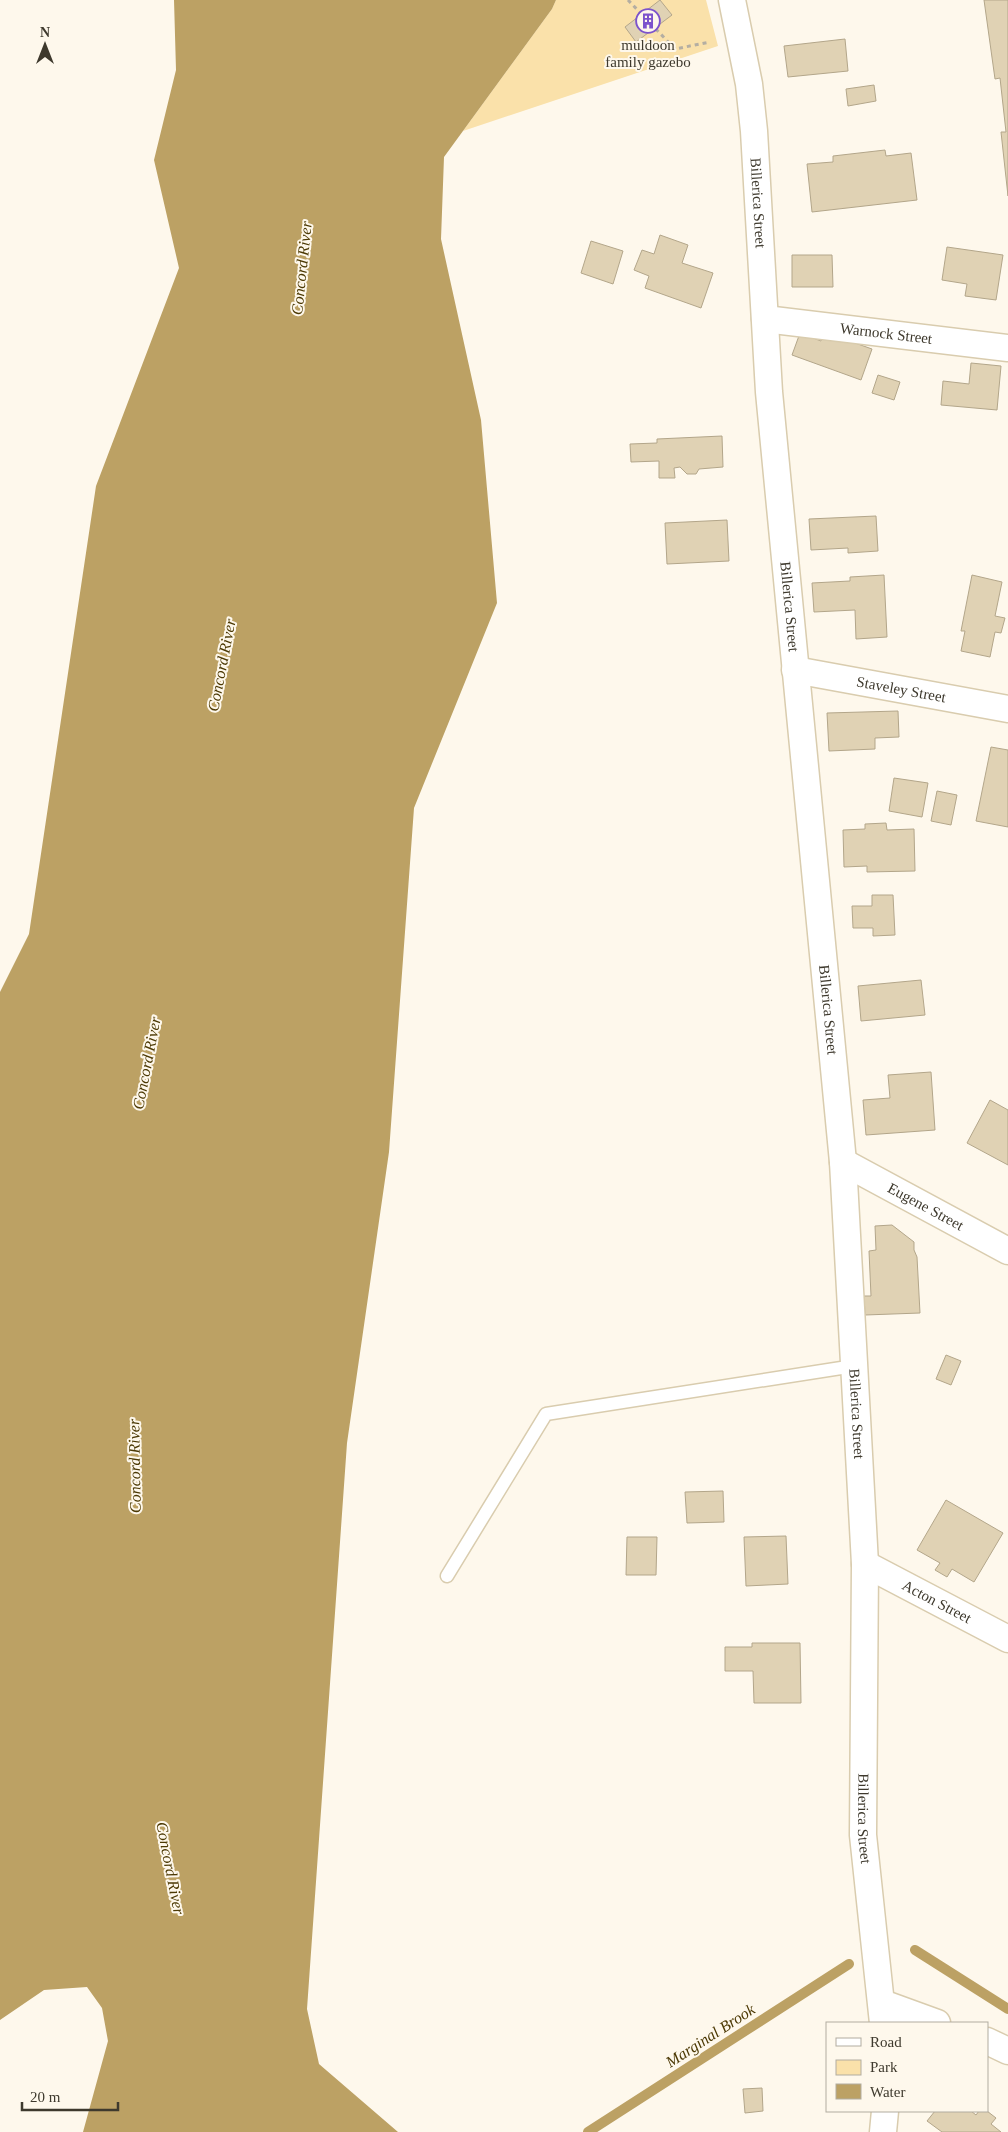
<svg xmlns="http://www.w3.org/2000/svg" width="1008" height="2132" viewBox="0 0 1008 2132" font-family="Georgia,serif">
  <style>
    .green { fill: #fae1aa }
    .water { fill: #bca164 }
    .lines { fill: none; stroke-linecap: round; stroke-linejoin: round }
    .stream { stroke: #bca164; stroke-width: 10 }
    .building { fill: #e0d2b4; stroke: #b3a68a }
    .service-casing { stroke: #d9ccae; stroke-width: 15 }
    .minor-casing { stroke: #d9ccae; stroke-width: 29 }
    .path { stroke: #b4aea2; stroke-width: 3; stroke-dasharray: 4 4; stroke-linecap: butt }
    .service { stroke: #fff; stroke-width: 12 }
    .minor { stroke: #fff; stroke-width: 26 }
    .labels { text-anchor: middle; stroke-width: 4; stroke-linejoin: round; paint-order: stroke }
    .poi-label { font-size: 15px; fill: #3e392d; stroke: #fef8ec }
    .street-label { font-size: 15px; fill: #3e392d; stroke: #fef8ec }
    .water-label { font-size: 16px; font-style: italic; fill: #4c3904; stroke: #fef8ec }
  </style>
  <rect width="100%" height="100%" fill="#fef8ec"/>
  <!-- green -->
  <path class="green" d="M556,0H706L718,46L463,131L552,9Z"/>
  <!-- water -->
  <path class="water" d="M174,0H556L552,9L444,157L441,239L481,420L497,603L414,808L389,1152L347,1443L307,2009L319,2064L398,2132H83L108,2041L102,2008L87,1987L44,1990L0,2020V992L29,934L96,486L179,268L154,160L176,70Z"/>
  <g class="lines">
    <!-- stream -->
    <path class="stream" d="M915,1950L1008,2009
      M588,2132L849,1964"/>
  </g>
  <!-- building -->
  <path class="building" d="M660,0L672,15L636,42L625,27Z
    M984,0H1008V196L1001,132H1006L1000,78L995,79Z
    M845,39L848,71L788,77L784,46Z
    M874,85L876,101L848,106L846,89Z
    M885,150L886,156L911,153L917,200L812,212L807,164L833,162V156Z
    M660,235L688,245L682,263L713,273L701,308L645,288L649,276L634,270L642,250L654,254Z
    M591,241L623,251L613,284L581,273Z
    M947,247L1003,255L996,300L965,296L967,284L942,280Z
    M792,255H832L833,287H792Z
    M824,332L872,349L861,380L792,355L800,333L821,341Z
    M971,363L1001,366L997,410L941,405L943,381L969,384Z
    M878,375L900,382L894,400L872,393Z
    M722,436L723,467L699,469L696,474H687L680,467L674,468L675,478H659V461L631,462L630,444L657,443V439Z
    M876,516L878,551L848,553V548L811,550L809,519Z
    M727,520L729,561L667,564L665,523Z
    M884,575L887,637L856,639L855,610L814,612L812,583L850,581V577Z
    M972,575L1002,582L995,616L1005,618L1001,633L995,632L990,657L961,651L965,631H961Z
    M898,711L899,737L875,738V749L829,751L827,713Z
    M991,747L1008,750V827L976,821Z
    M894,778L928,783L922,817L889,811Z
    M937,791L957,795L951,825L931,821Z
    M886,823L887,830L914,829L915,871L867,872V866L844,867L843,830L865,829V824Z
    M872,895H893L895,935L873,936V928H853L852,906H872Z
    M921,980L925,1015L861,1021L858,986Z
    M931,1072L935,1130L866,1135L863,1100L890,1098L888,1075Z
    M990,1100L1008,1110V1165L967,1143Z
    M892,1225L914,1242V1250L917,1257L920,1313L865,1315L864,1296H871L869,1251L876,1250L875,1226Z
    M946,1355L961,1361L951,1385L936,1379Z
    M723,1491L724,1522L687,1523L685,1492Z
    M946,1500L1003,1533L974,1582L952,1569L947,1577L935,1570L940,1563L917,1550Z
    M786,1536L788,1584L746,1586L744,1537Z
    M627,1537H657L656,1575H626Z
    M752,1643H800L801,1703H754L753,1671H725V1647H752Z
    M762,2088L763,2111L745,2113L743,2089Z
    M935,2111H971L976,2115L979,2111H987L996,2118L991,2124L1001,2132H942L927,2121Z"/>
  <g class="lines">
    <!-- service casing -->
    <g class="service-casing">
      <path id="service" d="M447,1576L546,1414L854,1366"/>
    </g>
    <!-- minor casing -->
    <g class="minor-casing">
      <g id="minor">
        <path id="s1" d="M732,0L749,84L754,131L769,392L843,1162L865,1564L863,1835L883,2023"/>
        <path id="s2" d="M765,319L1008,348"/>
        <path id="s3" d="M795,670L1008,709"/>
        <path id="s4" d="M843,1162L1008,1251"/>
        <path id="s5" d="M865,1564L1008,1639"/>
        <path d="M882,2003L937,2023"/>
        <path d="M987,2041L1008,2051"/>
        <path d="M883,2132L885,2111"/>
      </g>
    </g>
    <!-- path -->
    <path class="path" d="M628,0L675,49L710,42"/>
    <!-- service -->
    <use href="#service" class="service"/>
    <!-- minor -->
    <use href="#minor" class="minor"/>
  </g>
  <!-- icons -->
  <defs>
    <g id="building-ring" transform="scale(1.25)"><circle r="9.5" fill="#fef8ec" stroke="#7c53cc" stroke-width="1.5"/><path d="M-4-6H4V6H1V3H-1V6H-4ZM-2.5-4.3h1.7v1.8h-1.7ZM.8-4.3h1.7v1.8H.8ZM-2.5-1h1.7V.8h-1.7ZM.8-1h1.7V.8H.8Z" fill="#7c53cc"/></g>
  </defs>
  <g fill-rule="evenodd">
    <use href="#building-ring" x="648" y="21"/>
  </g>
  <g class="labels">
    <!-- poi labels -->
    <g class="poi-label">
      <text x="648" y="50">muldoon<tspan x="648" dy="17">family gazebo</tspan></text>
    </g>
    <!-- street labels -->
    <g class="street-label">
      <text dy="5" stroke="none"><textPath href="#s1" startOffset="205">Billerica Street</textPath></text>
      <text dy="5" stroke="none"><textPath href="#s2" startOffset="122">Warnock Street</textPath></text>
      <text dy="5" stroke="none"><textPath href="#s1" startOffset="610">Billerica Street</textPath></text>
      <text dy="5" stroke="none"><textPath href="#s3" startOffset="108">Staveley Street</textPath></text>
      <text dy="5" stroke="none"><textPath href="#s1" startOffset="1015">Billerica Street</textPath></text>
      <text dy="5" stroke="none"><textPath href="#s4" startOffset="94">Eugene Street</textPath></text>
      <text dy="5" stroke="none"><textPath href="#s1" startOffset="1420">Billerica Street</textPath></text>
      <text dy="5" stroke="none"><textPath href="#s5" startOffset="81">Acton Street</textPath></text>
      <text dy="5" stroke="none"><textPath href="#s1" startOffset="1825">Billerica Street</textPath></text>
    </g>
    <!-- water labels -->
    <g class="water-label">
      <text transform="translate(301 268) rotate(-84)" y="6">Concord River</text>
      <text transform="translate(221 665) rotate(-79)" y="6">Concord River</text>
      <text transform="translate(146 1063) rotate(-79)" y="6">Concord River</text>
      <text transform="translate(134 1466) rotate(-91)" y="6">Concord River</text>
      <text transform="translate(171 1868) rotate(79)" y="6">Concord River</text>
      <text transform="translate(710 2035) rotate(-33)" y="6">Marginal Brook</text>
    </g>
  </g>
  <!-- legend -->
  <rect x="826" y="2022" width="162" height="90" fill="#fef8ec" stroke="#b1aca0"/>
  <rect x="836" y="2038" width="25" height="8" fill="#ffffff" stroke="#b1aca0"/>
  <text x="870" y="2047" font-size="15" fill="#3e392d">Road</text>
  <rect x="836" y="2060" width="25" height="15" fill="#fae1aa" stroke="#b1aca0"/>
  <text x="870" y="2072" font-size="15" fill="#3e392d">Park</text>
  <rect x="836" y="2084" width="25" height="15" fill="#bca164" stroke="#b1aca0"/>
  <text x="870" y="2097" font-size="15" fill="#3e392d">Water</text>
  <!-- north arrow -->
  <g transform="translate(45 45)" stroke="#fef8ec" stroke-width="4" paint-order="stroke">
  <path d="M0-4L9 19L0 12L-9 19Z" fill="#3e392d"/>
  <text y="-8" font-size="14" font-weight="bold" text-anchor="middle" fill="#3e392d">N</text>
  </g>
  <!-- scale -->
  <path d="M22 2102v8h96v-8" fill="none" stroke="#3e392d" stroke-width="2.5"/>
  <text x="30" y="2102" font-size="15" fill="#3e392d" stroke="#fef8ec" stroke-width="4" paint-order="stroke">20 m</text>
</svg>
